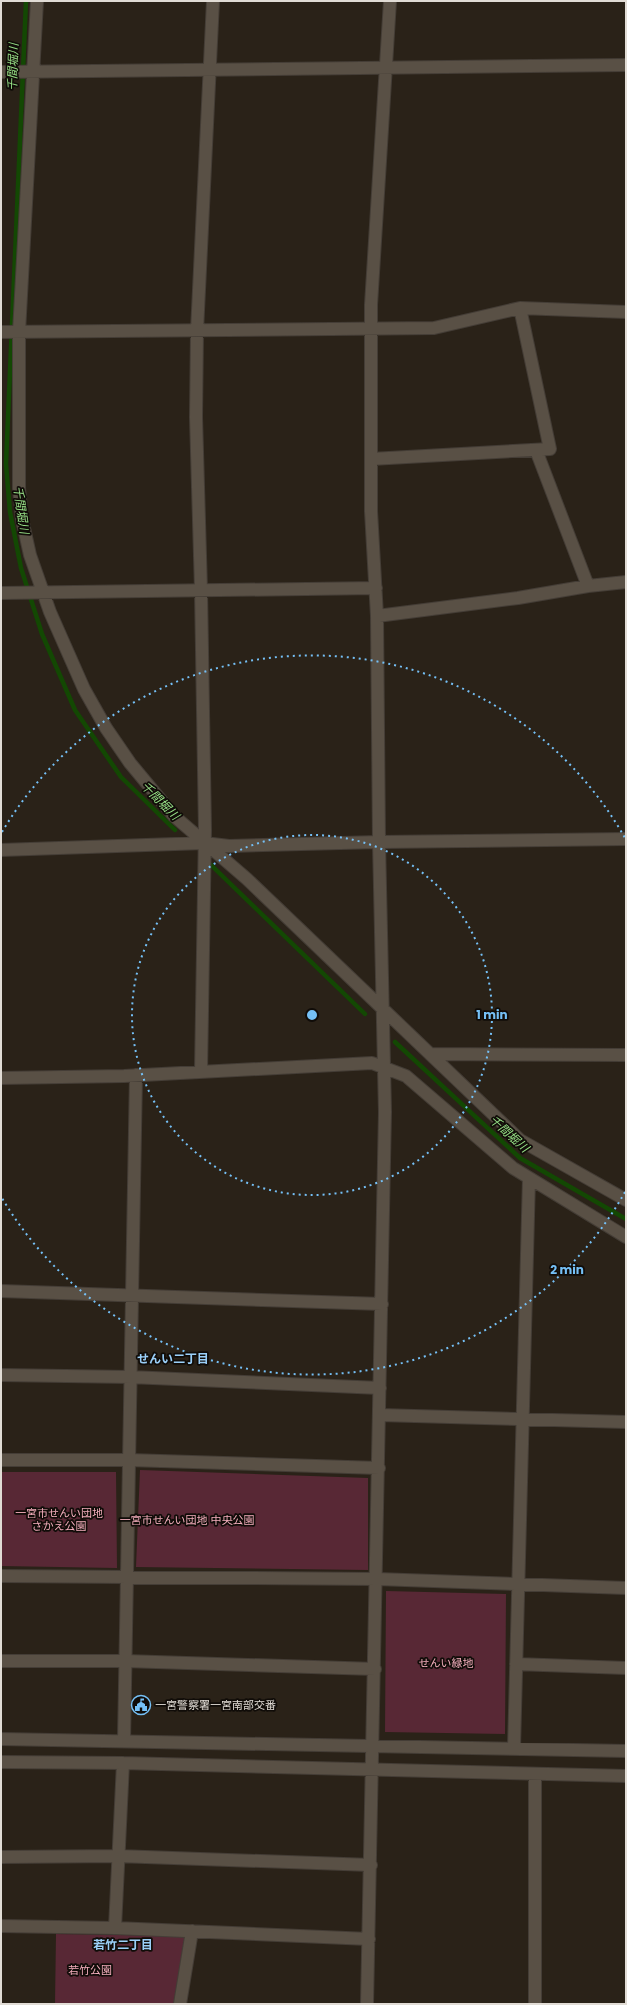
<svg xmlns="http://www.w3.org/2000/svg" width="627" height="2005" viewBox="0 0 627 2005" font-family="Poppins,'Noto Sans JP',sans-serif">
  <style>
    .green { fill: #582835 }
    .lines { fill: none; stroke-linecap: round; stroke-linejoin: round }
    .stream { stroke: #134803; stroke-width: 4.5 }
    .minor-casing { stroke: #443d36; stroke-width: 14 }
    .minor { stroke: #595045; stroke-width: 12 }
    .ring { fill: none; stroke: #75c0f6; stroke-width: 2; stroke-dasharray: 2 4 }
    .labels { text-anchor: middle; stroke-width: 3.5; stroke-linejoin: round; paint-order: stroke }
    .park-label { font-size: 11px; fill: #f4aebd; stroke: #100c08 }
    .poi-label { font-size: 11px; fill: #e1dcd5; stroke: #100c08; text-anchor: start }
    .water-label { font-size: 12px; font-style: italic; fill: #96df86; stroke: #100c08 }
    .neighbourhood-label { font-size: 12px; font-weight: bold; fill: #9acff8; stroke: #100c08 }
    .centre { fill: #75c0f6; stroke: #100c08; stroke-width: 2 }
    .ring-label { font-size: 12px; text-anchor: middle; font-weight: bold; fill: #75c0f6; stroke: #100c08; stroke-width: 3.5; stroke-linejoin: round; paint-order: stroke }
  </style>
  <rect width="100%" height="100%" fill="#2a2218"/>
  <!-- green -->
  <path class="green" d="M140,1470L368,1478V1570L136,1567Z
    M1,1472H116L117,1568L1,1566Z
    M386,1591L506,1594L505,1734L385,1732Z
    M56,1934L185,1936L176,2004H55Z"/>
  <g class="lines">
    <!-- stream -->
    <path class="stream" d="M26,1L6,464L10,512L21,568L42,634L75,710L121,777L175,830
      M211,865L365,1014
      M395,1042L520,1158L626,1219"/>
    <!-- minor casing -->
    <g class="minor-casing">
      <path id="minor" d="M37,1L19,332V488L22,519L30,555L50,612L84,689L106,728L130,763L174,816L247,879L520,1140L626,1200
        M1,72L626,65
        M1,332L434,328L520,308
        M536,450L588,586
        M371,459L550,449L520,308L626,312
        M1,593L376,588
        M377,616L518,598L588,586L626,582
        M1,850L204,843L229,846L379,842L626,839
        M430,1054L626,1055
        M201,1072L205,830L201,590L196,417L197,331L213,1
        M1,1078L124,1076L372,1063L406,1076L513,1168L626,1237
        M1,1291L382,1304
        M1,1375L130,1377L380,1388
        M380,1415L626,1422
        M1,1460H129L379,1468
        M1,1576L377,1579L626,1588
        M1,1661H125L375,1669
        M516,1664L626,1668
        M1,1739L626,1751
        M124,1741L136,1075
        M514,1748L529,1178
        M1,1762L123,1763L626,1776
        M535,1774V2004
        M1,1857L118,1856L371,1865
        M1,1926L115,1928L369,1939
        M115,1928L123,1763
        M180,2004L192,1931
        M367,2004L385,1112L379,842L377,616L371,511V305L390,1"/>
    </g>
    <!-- minor -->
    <use href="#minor" class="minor"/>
  </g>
  <!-- distance rings -->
  <g class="ring">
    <circle cx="312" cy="1015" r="180"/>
    <path d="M625 1192A360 360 0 0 1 2 1198M2 832A360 360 0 0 1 625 838"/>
  </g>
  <!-- icons -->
  <defs>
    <g id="civic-ring" transform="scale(1)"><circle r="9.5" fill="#100c08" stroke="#75c0f6" stroke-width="1.5"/><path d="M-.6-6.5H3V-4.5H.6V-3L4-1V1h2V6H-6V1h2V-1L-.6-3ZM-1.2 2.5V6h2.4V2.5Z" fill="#75c0f6"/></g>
  </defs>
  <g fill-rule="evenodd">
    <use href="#civic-ring" x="141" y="1705"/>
  </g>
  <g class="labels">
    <!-- park labels -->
    <g class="park-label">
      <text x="59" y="1517">一宮市せんい団地<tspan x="59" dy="13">さかえ公園</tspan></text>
      <text x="187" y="1524">一宮市せんい団地 中央公園</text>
      <text x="446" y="1667">せんい緑地</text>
      <text x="90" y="1974">若竹公園</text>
    </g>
    <!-- poi labels -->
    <g class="poi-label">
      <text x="155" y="1709">一宮警察署一宮南部交番</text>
    </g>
    <!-- water labels -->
    <g class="water-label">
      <text transform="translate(13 67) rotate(-88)" y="4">千間堀川</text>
      <text transform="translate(21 510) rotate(82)" y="4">千間堀川</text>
      <text transform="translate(160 801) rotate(45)" y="4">千間堀川</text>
      <text transform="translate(509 1134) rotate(42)" y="4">千間堀川</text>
    </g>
    <!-- neighbourhood labels -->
    <g class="neighbourhood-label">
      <text x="173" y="1363">せんい二丁目</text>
      <text x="123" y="1949">若竹二丁目</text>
    </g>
  </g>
  <circle cx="312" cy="1015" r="6" class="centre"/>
  <g class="ring-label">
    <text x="492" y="1019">1 min</text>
    <text x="567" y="1274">2 min</text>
  </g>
  <!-- border -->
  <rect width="627" height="2005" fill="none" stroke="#e1dcd5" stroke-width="4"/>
</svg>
